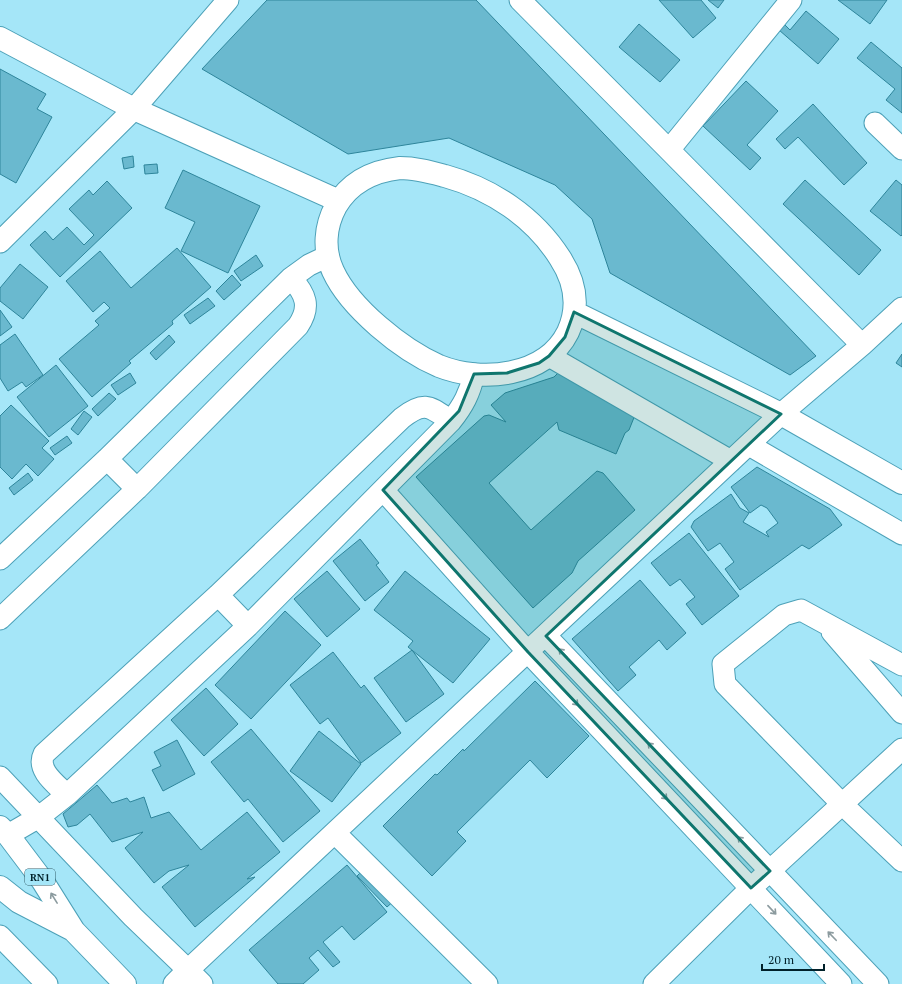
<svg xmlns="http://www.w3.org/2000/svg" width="902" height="984" viewBox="0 0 902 984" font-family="'PT Serif',serif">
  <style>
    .building { fill: #6ab9cf; stroke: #2e859b }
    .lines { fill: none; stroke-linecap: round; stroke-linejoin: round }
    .minor-casing { stroke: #4da1b8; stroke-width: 23 }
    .tertiary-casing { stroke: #4da1b8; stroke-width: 24 }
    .primary-casing { stroke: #4da1b8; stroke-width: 24 }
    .minor { stroke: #fff; stroke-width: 21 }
    .tertiary { stroke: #fff; stroke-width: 22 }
    .primary { stroke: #fff; stroke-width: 22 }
    .oneway { stroke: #8c9b9f }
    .marked { fill: #0f766e; fill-opacity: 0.2; stroke: #0f766e; stroke-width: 3; stroke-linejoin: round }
    .labels { text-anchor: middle; stroke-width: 3; stroke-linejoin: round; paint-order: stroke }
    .shield { fill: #a5e6f8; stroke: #325c68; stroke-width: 1 }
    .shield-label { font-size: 10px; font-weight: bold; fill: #00212a }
  </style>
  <rect width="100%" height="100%" fill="#a5e6f8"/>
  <!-- building -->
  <path class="building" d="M267,0H476L816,356L790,375L610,273L592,219L555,185L449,138L348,154L202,69Z
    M659,0H701L716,18L693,38Z
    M708,0H724L718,8Z
    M838,0H887L870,24Z
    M806,11L839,39L818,64L779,30L784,24L790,30Z
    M639,24L680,60L660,82L619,47Z
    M871,42L902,68V113L886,100L895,89L857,58Z
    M0,69L46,94L37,109L52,117L16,183L0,174Z
    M746,81L778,111L747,145L761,158L750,170L703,126Z
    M813,104L867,163L844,185L798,137L785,149L776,139Z
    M133,156L134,167L124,169L122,158Z
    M157,164L158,173L145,174L144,165Z
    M183,170L260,206L228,273L181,251L195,222L165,208Z
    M805,180L881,250L859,275L783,204Z
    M896,180L902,185V235L901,236L870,211Z
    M107,181L132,208L60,277L30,245L45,231L53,240L67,227L84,245L94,235L69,209L89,190L93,195Z
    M177,248L211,287L172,321L173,324L129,361L131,363L92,397L59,359L99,325L95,321L110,308L104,302L93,312L66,281L100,251L131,288Z
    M256,255L263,266L241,281L234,271Z
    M20,264L48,287L23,319L0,301V288Z
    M232,275L241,285L224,300L216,291Z
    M208,298L215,306L190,324L184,315Z
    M0,310L12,327L0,336Z
    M15,334L43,375L26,387L22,382L8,391L0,378V345Z
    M169,335L175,342L156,360L150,353Z
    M902,354V367L896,363Z
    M56,365L88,406L49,437L17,397Z
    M130,373L136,383L118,395L111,385Z
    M558,373L635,415L629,430L625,433L616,454L559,430L557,422L489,483L531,530L597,471L603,473L635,510L578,561L572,573L533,608L416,477L484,416L489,415L506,422L491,405L505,393L554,377Z
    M109,393L116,399L98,416L92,409Z
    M11,405L49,441L42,448L54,459L38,476L26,464L12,479L0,467V416Z
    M84,411L92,417L78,435L71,429Z
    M67,436L72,443L55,455L50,448Z
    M757,467L830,509L842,525L809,549L802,545L740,590L725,569L734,562L720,543L708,551L691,527L694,521L731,494L740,508L749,513L743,522L769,537L766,532L778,523L767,508L761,505L750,513L731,487Z
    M28,473L33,480L14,495L9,488Z
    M689,533L739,596L702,625L686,604L695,597L680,579L670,586L651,563Z
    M360,539L379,563L376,565L389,582L365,601L333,561Z
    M327,571L360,609L327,637L294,599Z
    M405,571L490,639L453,683L408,647L413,641L374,610Z
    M640,580L686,633L667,650L659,640L629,667L636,675L618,691L572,639Z
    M285,611L321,645L251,719L215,685Z
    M412,650L444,694L406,722L374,678Z
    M333,652L361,688L364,685L401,733L361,763L328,718L320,724L290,685Z
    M535,681L589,736L547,778L530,760L457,832L466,841L432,876L383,826L435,774L437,775L463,749L464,751Z
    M206,688L238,724L204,756L171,720Z
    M251,729L320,811L283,842L248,799L244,802L211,762Z
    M319,731L361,764L332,802L290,771Z
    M177,740L195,774L163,791L152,770L161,766L154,752Z
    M97,785L112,803L127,798L130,802L144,797L151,818L169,812L201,850L247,812L280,852L247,879L255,877L195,927L162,887L189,865L169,871L154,883L125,848L143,832L112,842L90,814L77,825L68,827L63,814Z
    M347,865L387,912L354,940L342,926L323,942L340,962L333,967L318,950L309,958L319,970L303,984H278L249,950Z
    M366,867L396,899L387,907L357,876Z"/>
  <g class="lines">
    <!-- minor casing -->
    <g class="minor-casing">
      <path id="minor" d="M520,0L669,150
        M791,0L669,150L862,345
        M875,123L902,149
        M0,242L134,109L228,0
        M549,356L731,461
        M749,445L902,534
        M107,459L137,489
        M383,490L528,652L841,984
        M0,559L107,459L291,278L309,265L328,256
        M218,595L248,626
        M0,619L137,489L298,326C311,307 306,294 291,278
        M832,632L902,713
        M546,636L878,984
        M902,665L801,610L784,615L723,664L725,684L842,804L902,861
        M0,777L133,917L188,970L781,414L862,345L902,308
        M67,795C56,784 36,770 44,754L218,595L402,418C425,400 430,407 451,421
        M335,833L487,984
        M8,835L39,817L67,795L248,626L451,421C463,406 470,393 474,374
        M0,936L47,984
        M174,984L188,970L202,984
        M654,984L751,888L902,749"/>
    </g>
    <!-- tertiary casing -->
    <g class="tertiary-casing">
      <path id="tertiary" d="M0,38L134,109L339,201
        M400,168C416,168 430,172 445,176C492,189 534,217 560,258C575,281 580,306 568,332C546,377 481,383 439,366C402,350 350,308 333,271C323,250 325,226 336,206C350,182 373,171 400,168Z
        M574,312L781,414L902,483"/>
    </g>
    <!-- primary casing -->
    <g class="primary-casing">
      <path id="primary" d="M0,827L8,835L42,880L74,931L125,984
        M0,887L19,902L73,930"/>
    </g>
    <!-- minor -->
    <use href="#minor" class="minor"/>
    <!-- tertiary -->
    <use href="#tertiary" class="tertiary"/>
    <!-- primary -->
    <use href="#primary" class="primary"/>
  </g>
  <!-- one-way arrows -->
  <defs><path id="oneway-shaft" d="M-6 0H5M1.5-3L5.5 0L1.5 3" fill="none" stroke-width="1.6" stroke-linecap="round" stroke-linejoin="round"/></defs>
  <g class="oneway">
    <use href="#oneway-shaft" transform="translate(563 653) rotate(-134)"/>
    <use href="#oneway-shaft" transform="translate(574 701) rotate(47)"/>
    <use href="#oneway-shaft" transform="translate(652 747) rotate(-134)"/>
    <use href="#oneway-shaft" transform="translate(663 795) rotate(47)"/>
    <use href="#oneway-shaft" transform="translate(742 841) rotate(-134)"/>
    <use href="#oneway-shaft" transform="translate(54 898) rotate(-122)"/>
    <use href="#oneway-shaft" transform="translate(772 910) rotate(47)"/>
    <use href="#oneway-shaft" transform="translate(832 936) rotate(-134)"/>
  </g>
  <!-- marked area -->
  <path class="marked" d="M574,312L781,414L546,636L770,871L751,888L528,652L383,490L459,411L474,374L507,373L539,363L549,356L565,337Z"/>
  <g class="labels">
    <!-- shield labels -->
    <rect class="shield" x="25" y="869" width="30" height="16" rx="3"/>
    <g class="shield-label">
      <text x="40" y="881">RN1</text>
    </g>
  </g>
  <!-- scale -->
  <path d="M762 964v6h62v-6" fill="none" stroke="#00212a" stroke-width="2"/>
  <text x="768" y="964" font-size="12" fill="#00212a" stroke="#a5e6f8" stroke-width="3" paint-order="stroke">20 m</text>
</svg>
